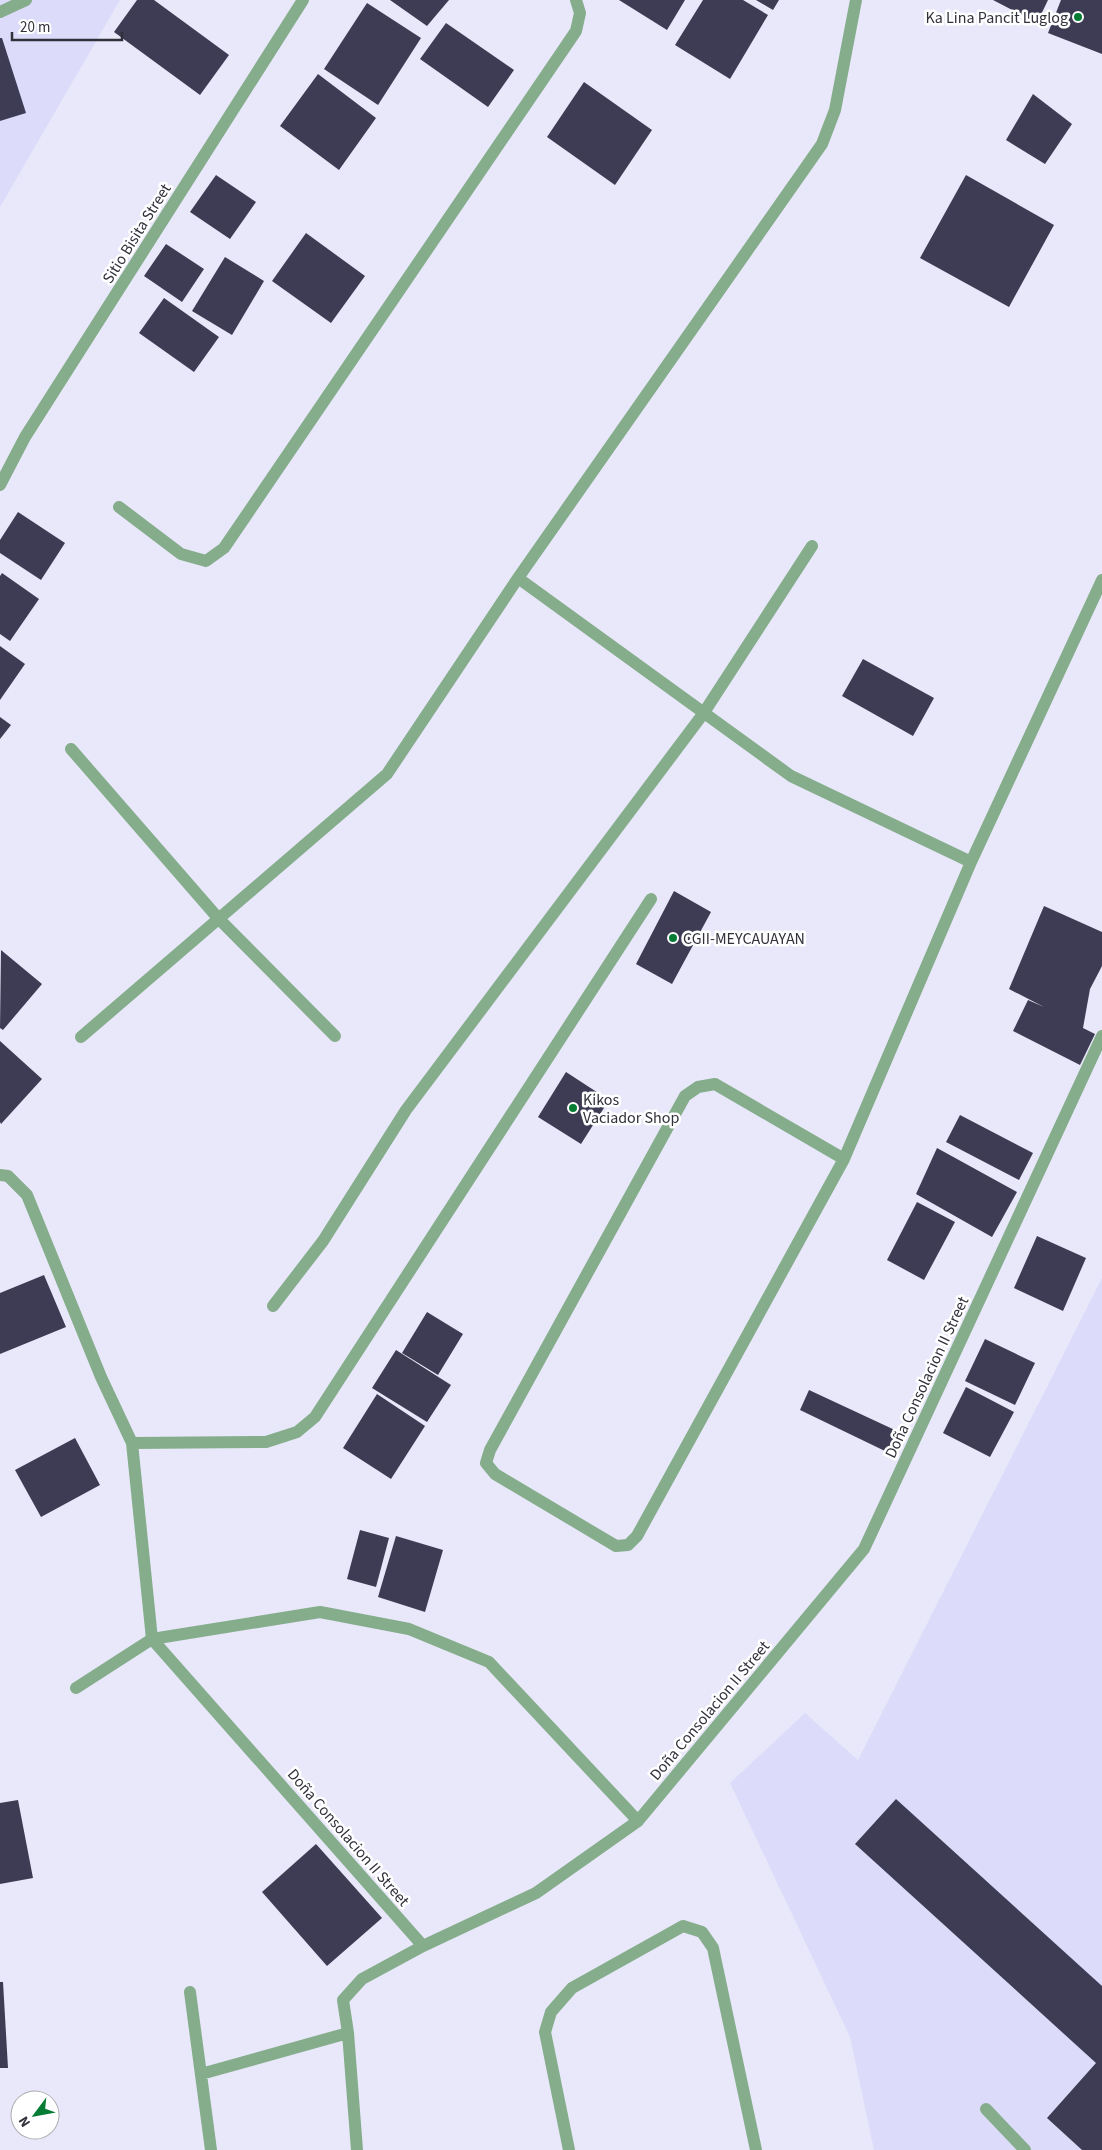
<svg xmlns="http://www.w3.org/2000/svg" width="1102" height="2150" viewBox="0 0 1102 2150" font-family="'Source Sans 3',sans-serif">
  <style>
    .built { fill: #dcdcfa }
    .building { fill: #3d3c54 }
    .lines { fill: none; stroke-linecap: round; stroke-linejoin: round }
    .minor { stroke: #85ad8b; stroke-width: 12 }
    .poi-dot { fill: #047c34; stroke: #fff; stroke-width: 2 }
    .labels { text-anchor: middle; stroke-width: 5; stroke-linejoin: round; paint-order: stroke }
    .poi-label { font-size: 16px; fill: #31313c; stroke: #fff; text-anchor: start }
    .street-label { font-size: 16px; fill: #31313c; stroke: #fff }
  </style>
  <rect width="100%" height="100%" fill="#e8e8fa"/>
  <!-- built -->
  <path class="built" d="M0,0H120L0,207Z
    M1102,1278V2150H874L850,2037L730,1783L805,1713L858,1760Z"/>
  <!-- building -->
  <path class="building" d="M137,0H154L229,55L200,95L114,32Z
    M390,0H449L427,26Z
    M619,0H685L667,30Z
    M703,0H743L768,15L730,79L675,45Z
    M756,0H779L773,10Z
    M993,0H1048L1037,23Z
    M1061,0H1102V54L1048,33Z
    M367,3L421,38L378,105L324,69Z
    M446,23L514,70L488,107L420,59Z
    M0,38H2L26,113L0,121Z
    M318,74L376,118L339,170L280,126Z
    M584,82L652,130L615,185L547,137Z
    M1033,94L1072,124L1045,164L1006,140Z
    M216,175L256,202L230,239L190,212Z
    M966,175L1054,225L1009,307L920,258Z
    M306,233L365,276L331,323L272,281Z
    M166,244L204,269L182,302L144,276Z
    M225,257L264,281L232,335L192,311Z
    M164,298L219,337L194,372L139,333Z
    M18,512L65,543L41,580L0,553V540Z
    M2,573L39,599L10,641L0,634V576Z
    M0,646L25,664L0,700Z
    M863,659L934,698L913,736L842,696Z
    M0,717L11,725L0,739Z
    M674,891L711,912L672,984L636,964Z
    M1044,906L1102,932V966L1090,989L1083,1028L1095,1034L1080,1065L1013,1031L1028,1000L1044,1007L1009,989Z
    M1,950L42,984L3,1030L0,1028Z
    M0,1041L42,1079L1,1124L0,1122Z
    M566,1072L609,1100L581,1144L538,1117Z
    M960,1115L1033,1153L1019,1180L946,1142Z
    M937,1148L1017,1192L992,1237L916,1194Z
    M917,1202L955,1222L924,1280L887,1260Z
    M1037,1236L1086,1258L1063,1311L1014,1288Z
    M44,1275L66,1327L0,1354V1293Z
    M427,1312L463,1334L438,1375L402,1353Z
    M985,1339L1035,1363L1015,1405L965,1381Z
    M396,1350L451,1385L427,1422L372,1388Z
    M966,1387L1014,1412L990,1457L943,1433Z
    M809,1390L897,1431L887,1452L800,1410Z
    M377,1394L425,1426L391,1479L343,1448Z
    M75,1438L100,1485L41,1517L15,1470Z
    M360,1530L389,1538L376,1587L347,1579Z
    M396,1536L443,1550L425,1612L378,1597Z
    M896,1799L1102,1986V2150H1082L1047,2118L1096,2063L855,1844Z
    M18,1800L33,1878L0,1884V1803Z
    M316,1844L382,1918L327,1966L262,1892Z
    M0,1982H3L8,2068H0Z"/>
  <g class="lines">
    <!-- minor -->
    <path class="minor" d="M0,12L26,0
      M0,485L25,437L303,0
      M119,507L181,554L206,561L224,548L576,31L580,13L576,0
      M518,578L791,776L971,862
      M71,749L218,918L335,1036
      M81,1037L387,774L518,578L822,144L835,110L856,0
      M844,1159L715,1084L698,1087L685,1096L490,1450L486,1463L495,1474L616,1546L628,1545L637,1536L844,1159L971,862L1102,580
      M0,1175L8,1176L27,1195L101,1377L132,1443L152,1639L423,1946L536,1893L638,1821L864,1549L1102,1036
      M273,1306L323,1241L406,1110L703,714L812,546
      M132,1443L266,1442L297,1432L315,1417L651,899
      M76,1688L152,1639L320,1612L409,1629L489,1662L638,1821
      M190,1992L211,2150
      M201,2074L348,2033
      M986,2109L1025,2150
      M357,2150L348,2033L343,2000L362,1979L423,1946
      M569,2150L545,2032L551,2012L572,1988L683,1926L702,1932L713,1948L756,2150"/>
  </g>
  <!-- markers -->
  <g class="poi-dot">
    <circle cx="1078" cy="17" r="5"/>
    <circle cx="673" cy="938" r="5"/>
    <circle cx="573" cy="1108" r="5"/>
  </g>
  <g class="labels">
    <!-- poi labels -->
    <g class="poi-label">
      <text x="1068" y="23" text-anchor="end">Ka Lina Pancit Luglog</text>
      <text x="683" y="944">CGII-MEYCAUAYAN</text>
      <text x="583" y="1105">Kikos<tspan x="583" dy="18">Vaciador Shop</tspan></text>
    </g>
    <!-- street labels -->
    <g class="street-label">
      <text transform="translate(136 233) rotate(-58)" y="6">Sitio Bisita Street</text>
      <text transform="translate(926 1377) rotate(-65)" y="6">Doña Consolacion II Street</text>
      <text transform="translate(709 1710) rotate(-50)" y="6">Doña Consolacion II Street</text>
      <text transform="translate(349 1837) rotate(49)" y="6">Doña Consolacion II Street</text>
    </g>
  </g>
  <!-- north arrow -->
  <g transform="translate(35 2115) rotate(238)"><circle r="24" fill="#ffffff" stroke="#adadb1"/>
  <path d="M0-4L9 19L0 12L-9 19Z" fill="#047c34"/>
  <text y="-8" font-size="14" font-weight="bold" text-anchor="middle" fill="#31313c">N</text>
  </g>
  <!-- scale -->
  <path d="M12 32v8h110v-8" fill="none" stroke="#31313c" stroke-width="2.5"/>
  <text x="20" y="32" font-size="15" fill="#31313c" stroke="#ffffff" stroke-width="4" paint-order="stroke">20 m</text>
</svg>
